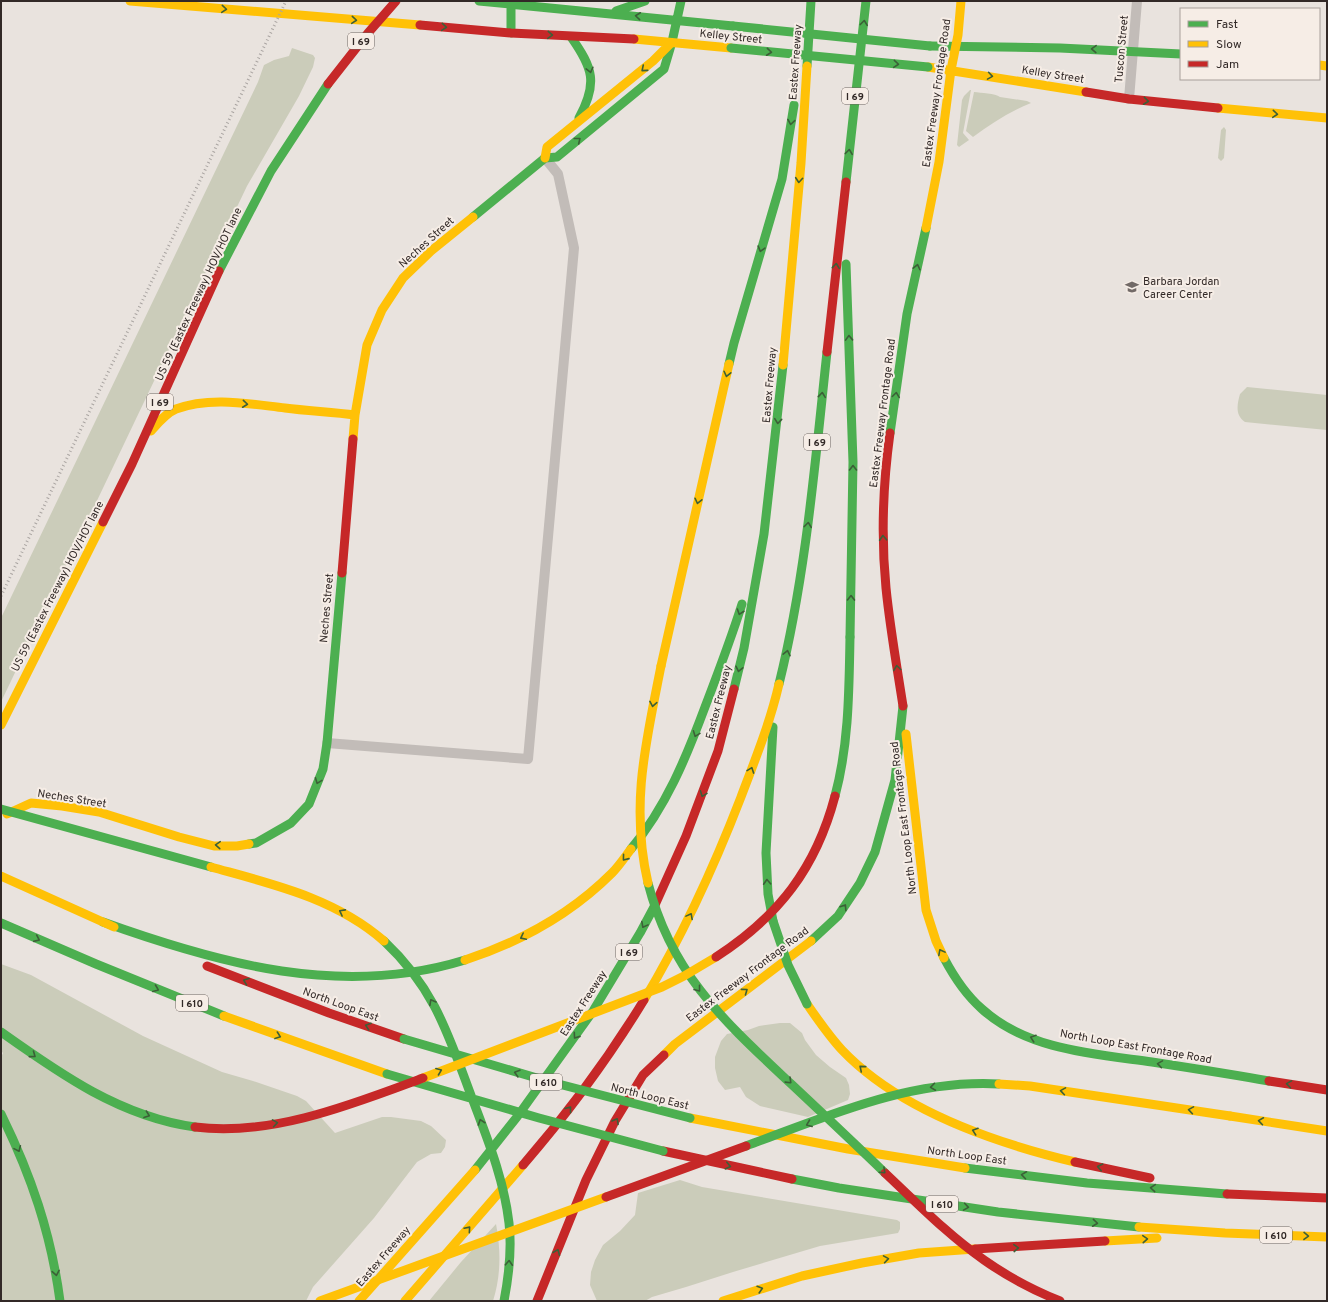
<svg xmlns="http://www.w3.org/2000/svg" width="1328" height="1302" viewBox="0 0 1328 1302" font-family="Overpass,sans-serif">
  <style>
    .green { fill: #cbccba }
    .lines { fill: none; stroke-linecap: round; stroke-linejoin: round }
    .street { stroke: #c2bcb8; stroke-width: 10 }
    .fast { stroke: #4caf50; stroke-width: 9 }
    .slow { stroke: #ffc107; stroke-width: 9 }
    .jam { stroke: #c62828; stroke-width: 9 }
    .rail { stroke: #aaa5a2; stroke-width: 3; stroke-dasharray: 1 3; stroke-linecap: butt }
    .fast-bridge { stroke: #4caf50; stroke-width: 9 }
    .slow-bridge { stroke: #ffc107; stroke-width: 9 }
    .jam-bridge { stroke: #c62828; stroke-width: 9 }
    .oneway { stroke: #3c5f37 }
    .labels { text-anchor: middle; stroke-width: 4; stroke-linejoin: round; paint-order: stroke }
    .shield { fill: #f6ede6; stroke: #6d6460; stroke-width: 1 }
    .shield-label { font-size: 10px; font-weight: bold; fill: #322927 }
    .street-label { font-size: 11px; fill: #322927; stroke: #f6ede6 }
    .poi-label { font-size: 11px; fill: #322927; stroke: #f6ede6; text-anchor: start }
  </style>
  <rect width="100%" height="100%" fill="#e9e3de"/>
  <!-- green -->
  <path class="green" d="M292,48L313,55L315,58L313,67L299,96L247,186L1,702V618L258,82L264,65L274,60L289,56Z
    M970,90H971L963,133L969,140L959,147L957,145L962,100L964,96Z
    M974,92C981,93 995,93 1000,97L1027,101L1031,103C1009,112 991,124 973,137L966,131Z
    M1224,127L1226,130L1224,158L1221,161L1218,158L1221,130Z
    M1247,387L1327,395V430L1245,422C1235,415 1237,405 1240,394Z
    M1,964L31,975L143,1036L222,1072L253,1081L297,1096L306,1101L335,1133L382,1117H391L421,1121L431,1126L446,1140L445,1147L441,1153L431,1154L417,1162L374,1218L313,1287L306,1301H1V1057L3,1053L1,1051Z
    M780,1023H790L802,1033L805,1040L816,1055L830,1067L846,1078L849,1085L850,1094L848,1100L808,1117L760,1106L746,1097L740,1087L725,1090L718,1081L715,1068V1057L721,1041L727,1034L748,1030L759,1026Z
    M680,1180L702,1187L897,1220L900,1222V1229L898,1233L820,1246L733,1272L686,1287L652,1297L645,1301H597L590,1285L591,1272L595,1260L603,1245L620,1231L635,1215L638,1193Z
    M496,1224C501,1250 501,1276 493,1301H429L461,1262Z"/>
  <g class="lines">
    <!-- street -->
    <path class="street" d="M1129,99L1137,1
      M327,743L528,759L574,248L558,174L545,158"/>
    <!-- fast -->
    <path class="fast" d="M479,1L733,26
      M511,1V33
      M616,11L645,1
      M571,37C593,68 598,83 579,118
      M930,46L1060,48L1181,54
      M807,66L811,1
      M846,182L866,1
      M473,217L545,158L557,157L664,69L672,42L681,1
      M846,264L853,462L850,637
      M219,271L271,171L328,84
      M729,364L734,343L782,179L794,105
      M890,433L907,314L926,228
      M779,684C806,575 815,463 827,352
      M734,689L744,648L764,534L783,365
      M773,727L766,853L768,894L773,921
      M249,844L256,843L291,823L309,804L323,769L327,743L342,573
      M631,849C666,807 686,758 705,707C718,673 731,639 742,604
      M103,922C220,964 342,998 465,960
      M1,923L96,964L224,1016
      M811,941L838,916L860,883L875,852L895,780L903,706
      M944,958C954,977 966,995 982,1009C1027,1050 1095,1054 1152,1062C1191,1068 1230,1074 1269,1081
      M1,1114C31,1175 51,1233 60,1301
      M965,1168L1087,1183L1227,1194
      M475,1170L517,1117L593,1011L640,933L655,905
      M792,1179L839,1188L998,1212L1139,1227"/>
    <!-- slow -->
    <path class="slow" d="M130,1L420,25
      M634,39L731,48
      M1319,65L1327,66
      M928,67L1086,92
      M1218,108L1327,118
      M545,158L547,147L653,61L670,44
      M926,228L939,162L951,70L958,35L961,1
      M783,365L801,163L807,66
      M151,431C158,423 166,413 176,409C210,396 250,404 285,408C308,411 332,412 355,415
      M353,439L355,415L367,345L382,310L403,278L431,251L473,217
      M661,666L729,364
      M1,725L103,522
      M906,734L926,910L936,941L944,958
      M7,814L31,803L62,806L99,812L179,837L214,846H237L249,844
      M1,876L114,927
      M465,960C520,942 571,914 612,873C619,866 625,857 631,849
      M644,1000C683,935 714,867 741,797C755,760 770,723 779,684
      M807,1004C818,1020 829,1036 842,1050C900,1111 995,1143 1075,1162
      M224,1016L387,1074
      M664,1055L675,1044L811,941
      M1230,1116L1327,1131
      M690,1118L848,1149L965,1168
      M1139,1227L1225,1233L1327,1237
      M1105,1241L1157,1238
      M359,1301L475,1170
      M405,1301L523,1165
      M723,1301L802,1276L862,1263L919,1253L975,1249"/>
    <!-- jam -->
    <path class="jam" d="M420,25L511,33L634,39
      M1086,92L1129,99L1218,108
      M827,352L846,182
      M890,433C883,484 881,537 886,588C890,628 897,667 903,706
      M103,522L132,464L219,271
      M342,573L353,439
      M655,905L686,836L718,751L734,689
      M207,966L329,1013L404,1039
      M1269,1081L1327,1090
      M663,1151L792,1179
      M1075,1162L1150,1178
      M523,1165C568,1113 608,1059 644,1000
      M1227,1194L1327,1198
      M975,1249L1105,1241
      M537,1301L586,1180L615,1121L643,1075L664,1055"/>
    <!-- rail -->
    <path class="rail" d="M1,596L286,1"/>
    <!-- fast-bridge -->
    <path class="fast-bridge" d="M733,26L930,46
      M731,48L928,67
      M835,796C849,744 849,690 850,637
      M1,809L211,867
      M648,883C671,973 723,1020 788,1081C821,1112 853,1142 885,1173
      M773,921L788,965L807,1004
      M384,941C435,989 448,1034 472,1098C487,1138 504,1179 509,1223C512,1249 509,1275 504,1301
      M1,1032C60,1074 121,1117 195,1127
      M404,1039L547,1081L690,1118
      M387,1074L539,1118L663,1151
      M746,1146C828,1116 910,1079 999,1084"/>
    <!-- slow-bridge -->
    <path class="slow-bridge" d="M211,867C272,884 335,898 384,941
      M648,883C630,805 646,742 661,666
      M423,1078L662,987L684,976L716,957
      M999,1084L1030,1086L1230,1116
      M320,1301L606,1197"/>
    <!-- jam-bridge -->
    <path class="jam-bridge" d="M328,84L368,33L396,1
      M716,957C779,916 816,868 835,796
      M195,1127C271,1137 353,1104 423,1078
      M885,1173C917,1203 948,1235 984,1260C1008,1277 1033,1290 1060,1301
      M606,1197L746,1146"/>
  </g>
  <!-- one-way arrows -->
  <defs><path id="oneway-chevron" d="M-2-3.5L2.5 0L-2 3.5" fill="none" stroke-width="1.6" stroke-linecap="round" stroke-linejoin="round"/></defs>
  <g class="oneway">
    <use href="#oneway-chevron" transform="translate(224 9) rotate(5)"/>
    <use href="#oneway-chevron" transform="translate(638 16) rotate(-174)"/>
    <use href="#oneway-chevron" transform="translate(354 20) rotate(5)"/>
    <use href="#oneway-chevron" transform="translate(864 23) rotate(-83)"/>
    <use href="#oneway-chevron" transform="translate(444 27) rotate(5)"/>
    <use href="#oneway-chevron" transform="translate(550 35) rotate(4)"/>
    <use href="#oneway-chevron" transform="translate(1094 49) rotate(-178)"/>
    <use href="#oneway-chevron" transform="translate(769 52) rotate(6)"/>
    <use href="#oneway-chevron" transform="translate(896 64) rotate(5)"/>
    <use href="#oneway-chevron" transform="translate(644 69) rotate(140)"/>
    <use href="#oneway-chevron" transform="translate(590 70) rotate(76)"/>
    <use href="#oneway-chevron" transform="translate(990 76) rotate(9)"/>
    <use href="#oneway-chevron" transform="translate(1146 101) rotate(6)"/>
    <use href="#oneway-chevron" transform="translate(1275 114) rotate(5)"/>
    <use href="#oneway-chevron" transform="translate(791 122) rotate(99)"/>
    <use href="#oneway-chevron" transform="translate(578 140) rotate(-39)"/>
    <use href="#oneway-chevron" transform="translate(849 152) rotate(-83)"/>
    <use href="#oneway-chevron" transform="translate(799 180) rotate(95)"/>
    <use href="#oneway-chevron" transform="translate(761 249) rotate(106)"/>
    <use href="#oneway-chevron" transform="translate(836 266) rotate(-84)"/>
    <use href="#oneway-chevron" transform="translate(917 267) rotate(-77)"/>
    <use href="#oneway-chevron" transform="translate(849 338) rotate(-92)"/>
    <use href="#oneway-chevron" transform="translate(727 374) rotate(103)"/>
    <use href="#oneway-chevron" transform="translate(822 395) rotate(-84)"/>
    <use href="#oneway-chevron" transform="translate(896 395) rotate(-82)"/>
    <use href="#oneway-chevron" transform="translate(245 404) rotate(6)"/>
    <use href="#oneway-chevron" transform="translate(778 421) rotate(96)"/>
    <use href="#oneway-chevron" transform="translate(853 468) rotate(-90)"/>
    <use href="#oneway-chevron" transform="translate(698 501) rotate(103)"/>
    <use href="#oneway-chevron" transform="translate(808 525) rotate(-83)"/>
    <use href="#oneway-chevron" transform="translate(883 538) rotate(-93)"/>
    <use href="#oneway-chevron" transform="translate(851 598) rotate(-89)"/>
    <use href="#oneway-chevron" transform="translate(740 612) rotate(109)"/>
    <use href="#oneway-chevron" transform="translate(787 653) rotate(-78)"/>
    <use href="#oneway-chevron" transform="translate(897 668) rotate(-98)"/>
    <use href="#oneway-chevron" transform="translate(739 669) rotate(102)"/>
    <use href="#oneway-chevron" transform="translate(653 704) rotate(100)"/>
    <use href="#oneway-chevron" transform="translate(696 734) rotate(111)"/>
    <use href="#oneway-chevron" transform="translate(751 770) rotate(-70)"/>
    <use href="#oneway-chevron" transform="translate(318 781) rotate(111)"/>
    <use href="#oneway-chevron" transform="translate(703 794) rotate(111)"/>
    <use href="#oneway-chevron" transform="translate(218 845) rotate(-176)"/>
    <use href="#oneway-chevron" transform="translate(625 858) rotate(129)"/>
    <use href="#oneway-chevron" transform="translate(767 882) rotate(-93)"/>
    <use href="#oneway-chevron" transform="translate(844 907) rotate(-57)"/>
    <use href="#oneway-chevron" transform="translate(342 912) rotate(-152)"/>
    <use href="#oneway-chevron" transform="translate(690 916) rotate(-62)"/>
    <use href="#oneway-chevron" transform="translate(644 925) rotate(118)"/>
    <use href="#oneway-chevron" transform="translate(523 937) rotate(153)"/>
    <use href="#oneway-chevron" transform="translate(37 939) rotate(24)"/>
    <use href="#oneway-chevron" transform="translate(941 952) rotate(-118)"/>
    <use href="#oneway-chevron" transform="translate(246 981) rotate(-159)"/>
    <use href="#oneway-chevron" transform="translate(156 989) rotate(22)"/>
    <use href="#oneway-chevron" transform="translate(698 989) rotate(52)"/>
    <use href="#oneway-chevron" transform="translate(745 991) rotate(-36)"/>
    <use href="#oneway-chevron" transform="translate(432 1002) rotate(-119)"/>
    <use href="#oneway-chevron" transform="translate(368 1026) rotate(-161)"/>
    <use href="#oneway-chevron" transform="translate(278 1036) rotate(20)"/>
    <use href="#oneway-chevron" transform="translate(576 1036) rotate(125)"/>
    <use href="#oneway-chevron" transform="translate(1033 1038) rotate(-161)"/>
    <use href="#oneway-chevron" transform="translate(33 1055) rotate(36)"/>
    <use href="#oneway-chevron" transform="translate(1160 1064) rotate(-171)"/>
    <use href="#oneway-chevron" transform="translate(862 1068) rotate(-140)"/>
    <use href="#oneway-chevron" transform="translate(439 1071) rotate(-21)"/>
    <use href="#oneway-chevron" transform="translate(517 1073) rotate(-164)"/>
    <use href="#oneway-chevron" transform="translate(789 1081) rotate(44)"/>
    <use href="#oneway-chevron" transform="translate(1289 1084) rotate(-171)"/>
    <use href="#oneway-chevron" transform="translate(933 1087) rotate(172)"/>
    <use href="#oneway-chevron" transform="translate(1063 1091) rotate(-171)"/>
    <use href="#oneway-chevron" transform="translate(569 1109) rotate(-52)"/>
    <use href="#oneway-chevron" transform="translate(1191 1110) rotate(-171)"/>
    <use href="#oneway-chevron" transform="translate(147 1115) rotate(20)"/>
    <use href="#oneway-chevron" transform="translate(616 1121) rotate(-61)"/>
    <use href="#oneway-chevron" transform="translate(1261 1121) rotate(-172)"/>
    <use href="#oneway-chevron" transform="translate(481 1122) rotate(-109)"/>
    <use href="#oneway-chevron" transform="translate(275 1123) rotate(-9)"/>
    <use href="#oneway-chevron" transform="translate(809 1124) rotate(159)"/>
    <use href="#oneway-chevron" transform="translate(975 1131) rotate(-161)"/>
    <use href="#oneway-chevron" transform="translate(18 1149) rotate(66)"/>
    <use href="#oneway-chevron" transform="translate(728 1166) rotate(13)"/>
    <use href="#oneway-chevron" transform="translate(1100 1167) rotate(-167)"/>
    <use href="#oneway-chevron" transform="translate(883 1171) rotate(43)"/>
    <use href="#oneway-chevron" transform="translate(1024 1175) rotate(-172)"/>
    <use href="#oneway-chevron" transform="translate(1153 1188) rotate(-175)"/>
    <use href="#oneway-chevron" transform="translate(966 1207) rotate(9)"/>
    <use href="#oneway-chevron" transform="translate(1095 1223) rotate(6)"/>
    <use href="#oneway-chevron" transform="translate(468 1229) rotate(-49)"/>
    <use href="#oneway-chevron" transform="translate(1306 1236) rotate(1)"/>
    <use href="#oneway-chevron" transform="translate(1145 1239) rotate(-4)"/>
    <use href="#oneway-chevron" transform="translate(1016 1248) rotate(-3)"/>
    <use href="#oneway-chevron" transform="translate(557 1252) rotate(-68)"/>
    <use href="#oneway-chevron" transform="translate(886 1259) rotate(-9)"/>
    <use href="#oneway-chevron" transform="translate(509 1263) rotate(-87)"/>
    <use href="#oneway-chevron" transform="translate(56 1273) rotate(80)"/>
    <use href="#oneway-chevron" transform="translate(760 1289) rotate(-17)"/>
  </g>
  <!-- icons -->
  <defs>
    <g id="school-bare" transform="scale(1.08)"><path d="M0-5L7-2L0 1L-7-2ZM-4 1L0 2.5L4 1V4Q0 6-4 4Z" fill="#726a67" stroke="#f6ede6" stroke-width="2.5" paint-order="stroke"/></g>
  </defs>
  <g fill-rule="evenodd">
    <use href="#school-bare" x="1132" y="287"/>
  </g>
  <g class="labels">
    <!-- shield labels -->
    <g class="shield">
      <rect x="348" y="33" width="26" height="16" rx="3"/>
      <rect x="842" y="88" width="26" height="16" rx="3"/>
      <rect x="147" y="394" width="26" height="16" rx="3"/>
      <rect x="804" y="434" width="26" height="16" rx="3"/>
      <rect x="616" y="944" width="26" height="16" rx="3"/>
      <rect x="176" y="995" width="32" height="16" rx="3"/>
      <rect x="530" y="1074" width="32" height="16" rx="3"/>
      <rect x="926" y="1196" width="32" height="16" rx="3"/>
      <rect x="1260" y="1227" width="32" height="16" rx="3"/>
    </g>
    <g class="shield-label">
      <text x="361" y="45">I 69</text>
      <text x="855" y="100">I 69</text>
      <text x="160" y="406">I 69</text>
      <text x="817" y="446">I 69</text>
      <text x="629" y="956">I 69</text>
      <text x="192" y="1007">I 610</text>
      <text x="546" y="1086">I 610</text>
      <text x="942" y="1208">I 610</text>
      <text x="1276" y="1239">I 610</text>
    </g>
    <!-- street labels -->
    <g class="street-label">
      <text transform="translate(731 36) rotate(6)" y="4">Kelley Street</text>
      <text transform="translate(1121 49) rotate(-85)" y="4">Tuscon Street</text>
      <text transform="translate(795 62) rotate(-86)" y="4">Eastex Freeway</text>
      <text transform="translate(1053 74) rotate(9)" y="4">Kelley Street</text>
      <text transform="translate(936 93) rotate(-82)" y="4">Eastex Freeway Frontage Road</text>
      <text transform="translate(426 242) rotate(-42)" y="4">Neches Street</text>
      <text transform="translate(198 294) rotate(-65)" y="4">US 59 (Eastex Freeway) HOV/HOT lane</text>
      <text transform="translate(769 385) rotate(-85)" y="4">Eastex Freeway</text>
      <text transform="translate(882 413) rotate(-83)" y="4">Eastex Freeway Frontage Road</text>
      <text transform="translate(57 586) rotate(-63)" y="4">US 59 (Eastex Freeway) HOV/HOT lane</text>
      <text transform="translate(326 608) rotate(-85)" y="4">Neches Street</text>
      <text transform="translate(718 702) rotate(-76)" y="4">Eastex Freeway</text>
      <text transform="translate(72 798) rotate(9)" y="4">Neches Street</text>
      <text transform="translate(903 818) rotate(-97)" y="4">North Loop East Frontage Road</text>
      <text transform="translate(747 974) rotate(-37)" y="4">Eastex Freeway Frontage Road</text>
      <text transform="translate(583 1003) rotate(-57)" y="4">Eastex Freeway</text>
      <text transform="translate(341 1004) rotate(20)" y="4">North Loop East</text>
      <text transform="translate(1136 1046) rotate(10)" y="4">North Loop East Frontage Road</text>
      <text transform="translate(650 1096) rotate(14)" y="4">North Loop East</text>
      <text transform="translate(967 1155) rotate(8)" y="4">North Loop East</text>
      <text transform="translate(383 1256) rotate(-49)" y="4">Eastex Freeway</text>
    </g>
    <!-- poi labels -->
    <g class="poi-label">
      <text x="1143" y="285">Barbara Jordan<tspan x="1143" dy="13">Career Center</tspan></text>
    </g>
  </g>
  <!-- border -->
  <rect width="1328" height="1302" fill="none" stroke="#322927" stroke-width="4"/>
  <!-- legend -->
  <rect x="1180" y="8" width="140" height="72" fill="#f6ede6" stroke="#a89f9a"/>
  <rect x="1188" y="21" width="20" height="6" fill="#4caf50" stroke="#a89f9a"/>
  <text x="1216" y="28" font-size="12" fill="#322927">Fast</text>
  <rect x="1188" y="41" width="20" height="6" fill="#ffc107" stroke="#a89f9a"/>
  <text x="1216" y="48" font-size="12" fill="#322927">Slow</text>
  <rect x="1188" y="61" width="20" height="6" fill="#c62828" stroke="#a89f9a"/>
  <text x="1216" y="68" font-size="12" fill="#322927">Jam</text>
</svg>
